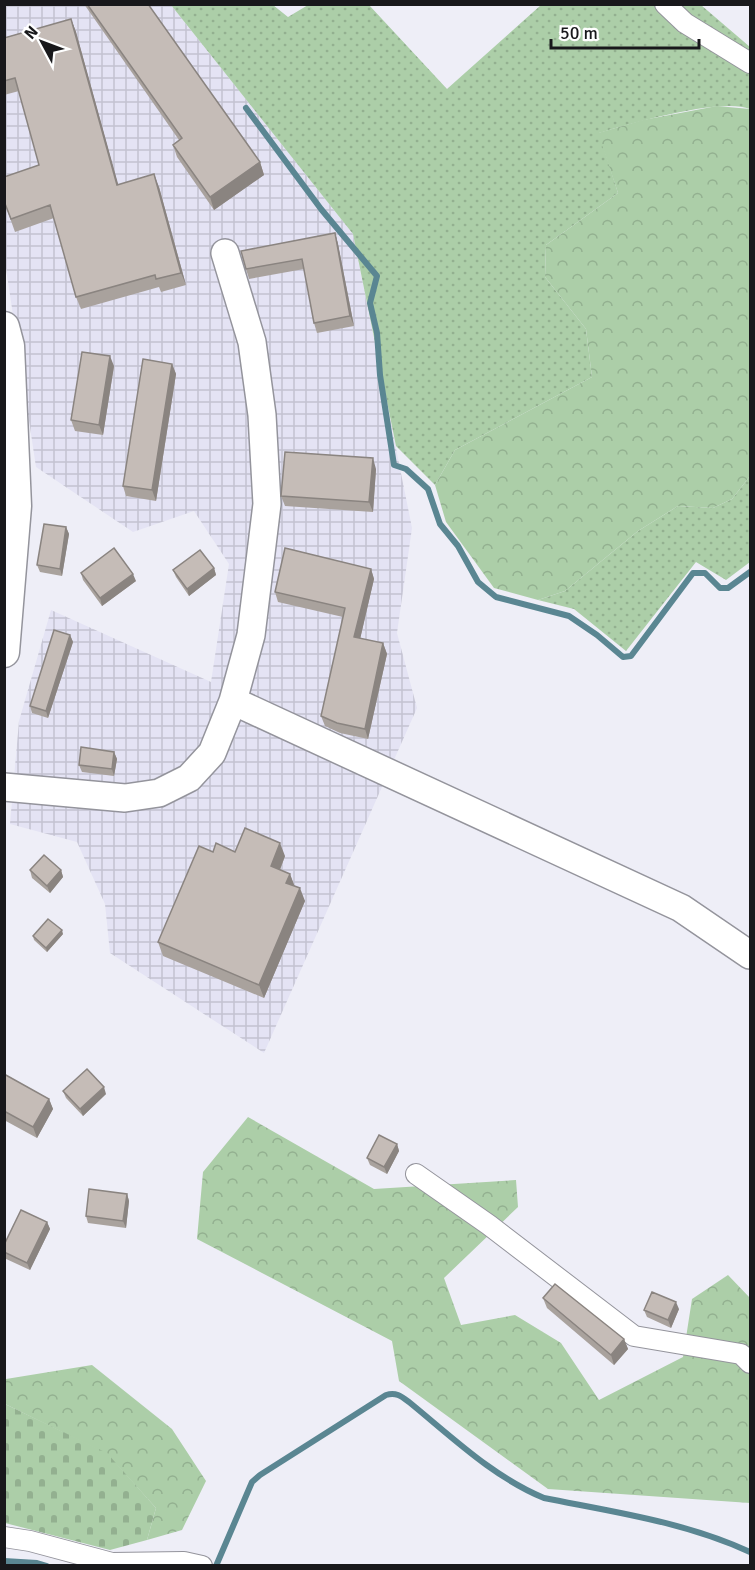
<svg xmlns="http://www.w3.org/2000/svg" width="755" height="1570" viewBox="0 0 755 1570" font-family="Signika,sans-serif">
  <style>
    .industrial { fill: url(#industrial-grid) }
    .grass { fill: url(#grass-dots) }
    .forest { fill: url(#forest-crowns) }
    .cemetery { fill: url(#cemetery-stones) }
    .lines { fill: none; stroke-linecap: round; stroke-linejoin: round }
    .stream { stroke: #5a8692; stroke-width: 6 }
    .street-casing { stroke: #94949c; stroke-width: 22 }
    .secondary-casing { stroke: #94949c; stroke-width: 30 }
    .primary-casing { stroke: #94949c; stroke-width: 33 }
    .street { stroke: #fff; stroke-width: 20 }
    .secondary { stroke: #fff; stroke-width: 27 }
    .primary { stroke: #fff; stroke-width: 30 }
    .wall { fill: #a9a29d }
    .shaded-wall { fill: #8a8480 }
    .building { fill: #c5bcb7; stroke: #8a8480; stroke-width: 1.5 }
  </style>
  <defs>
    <pattern id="industrial-grid" width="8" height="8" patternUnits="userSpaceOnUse" patternTransform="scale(1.5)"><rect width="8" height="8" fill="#e4e3f4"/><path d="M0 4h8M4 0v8" fill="none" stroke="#c3c2d1"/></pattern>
    <pattern id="grass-dots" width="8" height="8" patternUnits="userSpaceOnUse" patternTransform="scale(1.5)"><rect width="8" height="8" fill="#accea8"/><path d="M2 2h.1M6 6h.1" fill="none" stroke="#93b090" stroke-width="1.8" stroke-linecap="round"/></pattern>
    <pattern id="forest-crowns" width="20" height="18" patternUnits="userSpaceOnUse" patternTransform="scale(1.5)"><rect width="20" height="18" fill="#accea8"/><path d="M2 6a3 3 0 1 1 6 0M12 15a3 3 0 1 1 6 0" fill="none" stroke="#93b090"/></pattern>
    <pattern id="cemetery-stones" width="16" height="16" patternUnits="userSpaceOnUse" patternTransform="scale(1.5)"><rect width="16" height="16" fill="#accea8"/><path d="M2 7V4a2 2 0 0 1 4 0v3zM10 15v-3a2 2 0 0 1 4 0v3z" fill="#93b090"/></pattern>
  </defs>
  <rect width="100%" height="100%" fill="#eeeef7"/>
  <!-- industrial -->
  <path class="industrial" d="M4,5H171L353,234L412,528L397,633L417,708L264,1053L110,953L105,904L77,842L10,824L19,721L51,610L211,682L229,564L194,511L133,532L36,467L5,262Z"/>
  <!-- grass -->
  <path class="grass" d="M171,5H273L288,17L308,5H369L447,89L541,5H701L750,47V109C722,97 631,123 599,133L618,193L546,245L545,277L586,329L592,377L455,450L435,485L396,446L353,234Z
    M750,476V562L726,580L696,562L626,651L574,609L538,600L565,591L638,531L678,506L713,508L732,499Z"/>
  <!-- forest -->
  <path class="forest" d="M717,106L750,109V476L732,499L713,508L678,506L638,531L565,591L538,600L494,588L446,522L435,485L455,450L592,377L586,329L545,277L546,245L618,193L598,133L643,120Z
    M248,1117L374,1189L516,1180L518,1207L444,1278L461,1325L515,1315L561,1343L599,1400L683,1357L692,1299L728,1275L750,1298V1503L548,1489L399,1381L392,1341L197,1239L203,1172Z
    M92,1365L172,1429L206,1481L182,1530L147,1540L156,1508L107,1454L5,1404L6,1379Z"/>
  <!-- cemetery -->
  <path class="cemetery" d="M5,1404L107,1453L156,1508L147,1540L110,1550L5,1523Z"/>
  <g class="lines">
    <!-- stream -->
    <path class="stream" d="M246,108L321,209L377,276L370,303L377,333L380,375L394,465L406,469L428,489L440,524L458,546L478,582L496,597L569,616L597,635L623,657L631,656L693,573H705L720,588H728L750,572
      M4,1561L37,1563L47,1566
      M216,1566L252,1482L260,1475L386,1395C396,1392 401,1396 409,1402C452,1437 493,1477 544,1498C614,1512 685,1522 750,1552"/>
    <!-- street casing -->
    <g class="street-casing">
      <path id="street" d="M665,4L685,23L750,63
        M416,1174L489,1225L634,1336L741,1354L750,1363
        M4,1537L30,1541L112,1563L184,1562L202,1566"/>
    </g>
    <!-- secondary casing -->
    <g class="secondary-casing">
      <path id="secondary" d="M233,701L681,908L750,955
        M4,787L125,798L159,793L189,778L212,753L233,701L251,635L267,504L262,415L252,342L225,253"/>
    </g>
    <!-- primary casing -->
    <g class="primary-casing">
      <path id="primary" d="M4,327L9,346L16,506L4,652"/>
    </g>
    <!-- street -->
    <use href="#street" class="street"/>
    <!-- secondary -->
    <use href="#secondary" class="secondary"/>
    <!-- primary -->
    <use href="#primary" class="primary"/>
  </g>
  <!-- wall -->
  <path class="wall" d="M84,4H148L260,162L264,175L214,210L177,157L173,145L179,140Z
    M71,19L76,32L118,185L159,187L186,285L161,292L159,287L81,309L76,297L54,218L15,232L4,201L39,165L19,91L4,95V38Z
    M335,233L338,244L354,326L317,333L314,323L304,269L249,279L246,269Z
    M172,364L176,374L156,501L126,496L123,486Z
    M114,366L103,435L75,431L71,420Z
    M376,469L373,512L285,506L281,496Z
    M66,527L69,534L62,576L40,572L37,565Z
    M214,568L216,575L189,596L176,577L173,570Z
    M371,569L374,579L360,639L383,643L387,654L368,739L340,733L325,726L321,716L343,617L278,602L275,592Z
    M81,573L136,581L102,606L83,580Z
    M70,635L73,642L48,718L32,713L30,706Z
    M114,752L117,759L114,776L82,772L79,765Z
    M213,852H235L285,856L280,870L290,874L294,886L305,901L264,998L163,956L158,942Z
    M30,870H61L63,877L50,893L32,878Z
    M63,934L47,952L34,940L33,936Z
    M4,1074L49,1099L53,1109L37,1138L4,1120Z
    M63,1091L106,1094L83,1116L66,1098Z
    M397,1144L399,1151L387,1174L370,1165L367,1158Z
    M127,1194L129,1201L126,1228L88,1223L86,1216Z
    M47,1222L50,1229L30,1270L4,1258V1245Z
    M543,1298L624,1339L628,1349L614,1365L547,1308Z
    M679,1309L671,1328L647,1317L644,1310Z"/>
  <!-- shaded-wall -->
  <path class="shaded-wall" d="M71,19L76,32L122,198L117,185Z
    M260,162L264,175L214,210L210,197Z
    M154,174L159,187L186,285L181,273Z
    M335,233L338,244L354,326L350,316Z
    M110,356L114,366L103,435L99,425Z
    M172,364L176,374L156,501L152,490Z
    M373,458L376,469L373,512L369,502Z
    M66,527L69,534L62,576L60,569Z
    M214,568L216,575L189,596L187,589Z
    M371,569L374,579L358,648L354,637Z
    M133,574L136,581L102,606L100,598Z
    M70,635L73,642L48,718L46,711Z
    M383,643L387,654L368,739L365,729Z
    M114,752L117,759L114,776L112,769Z
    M280,843L285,856L276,880L271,866Z
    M61,870L63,877L50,893L47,886Z
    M290,874L295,887L286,883Z
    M300,888L305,901L264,998L259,985Z
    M62,930L63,934L47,952L46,948Z
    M104,1087L106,1094L83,1116L80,1109Z
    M49,1099L53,1109L37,1138L33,1127Z
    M397,1144L399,1151L387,1174L384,1167Z
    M127,1194L129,1201L126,1228L123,1221Z
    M47,1222L50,1229L30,1270L27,1263Z
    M676,1302L679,1309L671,1328L668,1320Z
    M624,1339L628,1349L614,1365L611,1355Z"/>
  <!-- building -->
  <path class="building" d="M87,4H148L260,162L210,197L173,145L182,138Z
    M71,19L117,185L154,174L181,273L156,279L155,275L76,297L50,205L11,219L4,201V177L39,165L15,78L4,81V38Z
    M335,233L350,316L314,323L302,259L246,269L241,251Z
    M82,352L110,356L99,425L71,420Z
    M143,359L172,364L152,490L123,486Z
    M285,452L373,458L369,502L281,496Z
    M44,524L66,527L60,569L37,565Z
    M114,548L133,574L100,598L81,573Z
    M285,548L371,569L354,637L383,643L365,729L337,723L321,716L345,608L275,592Z
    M200,550L214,568L187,589L173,570Z
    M54,630L70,635L46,711L30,706Z
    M81,747L114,752L112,769L79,765Z
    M245,828L280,843L271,866L290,874L286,883L300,888L259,985L158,942L199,846L213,852L216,843L235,852Z
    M44,855L61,870L47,886L30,870Z
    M48,919L62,930L46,948L33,936Z
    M87,1069L104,1087L80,1109L63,1091Z
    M4,1074L49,1099L33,1127L4,1111Z
    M379,1135L397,1144L384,1167L367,1158Z
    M89,1189L127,1194L123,1221L86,1216Z
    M21,1210L47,1222L27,1263L4,1252V1245Z
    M555,1284L624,1339L611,1355L543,1298Z
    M652,1292L676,1302L668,1320L644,1310Z"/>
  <!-- border -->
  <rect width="755" height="1570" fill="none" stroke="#18181b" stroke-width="12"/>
  <!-- north arrow -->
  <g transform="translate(42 42) rotate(311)" stroke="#ffffff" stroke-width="4.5" paint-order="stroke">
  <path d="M0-4.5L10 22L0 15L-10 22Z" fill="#18181b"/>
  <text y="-9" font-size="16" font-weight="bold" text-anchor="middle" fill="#18181b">N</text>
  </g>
  <!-- scale -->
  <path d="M551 39v9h148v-9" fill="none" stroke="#18181b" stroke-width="3"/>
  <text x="560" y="39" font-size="18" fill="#18181b" stroke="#ffffff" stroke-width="4.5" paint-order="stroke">50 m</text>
</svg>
